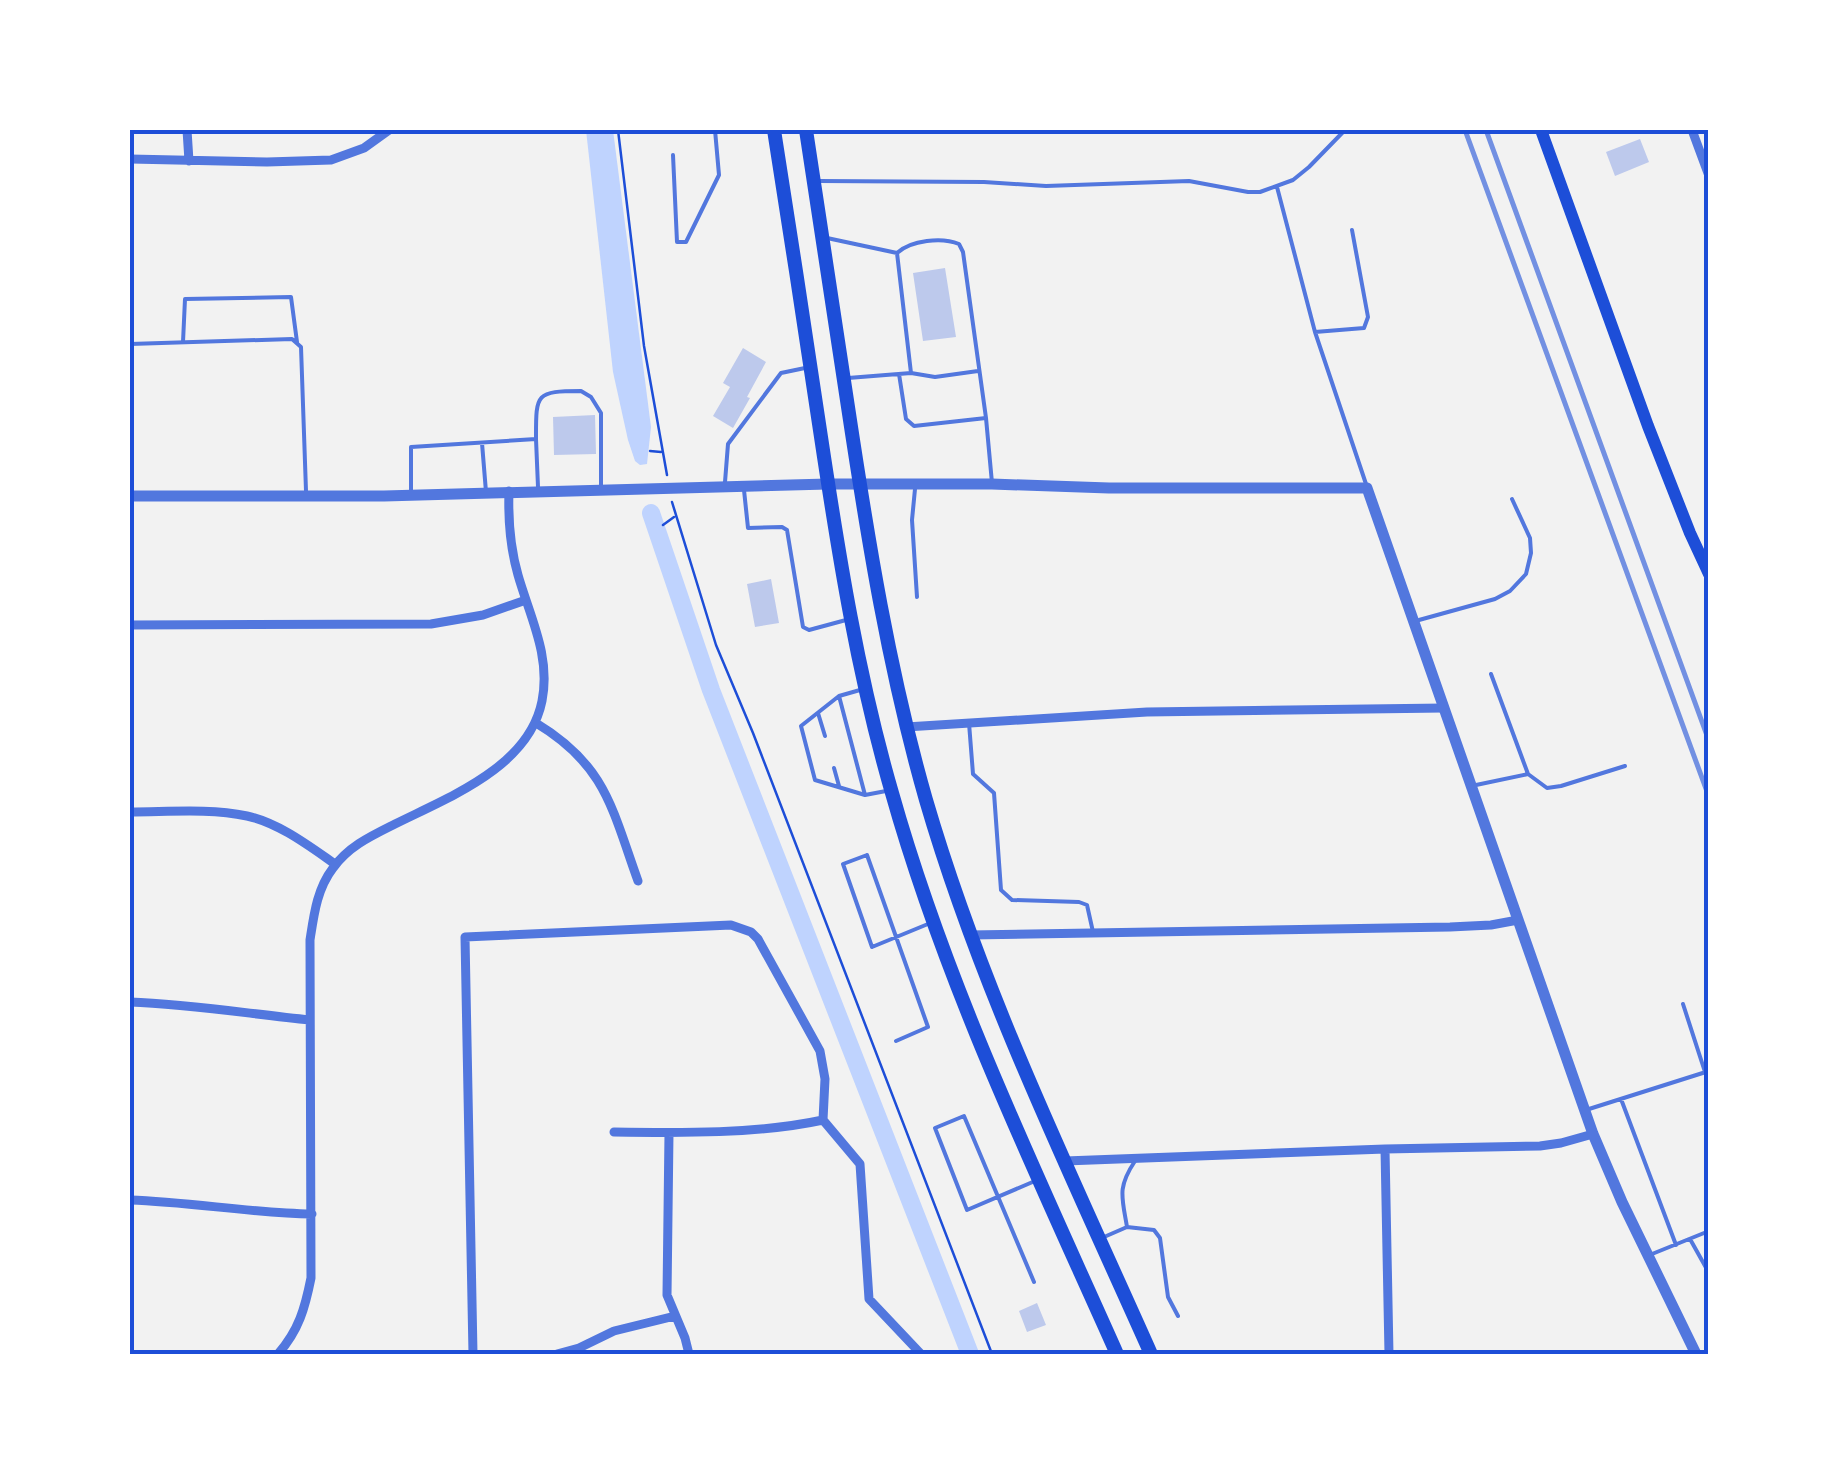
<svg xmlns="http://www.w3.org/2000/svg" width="1839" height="1484" viewBox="0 0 1839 1484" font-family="'Sofia Sans Condensed',sans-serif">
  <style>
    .water { fill: #bfd3fe }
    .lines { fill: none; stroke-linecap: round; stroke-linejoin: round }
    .canal { stroke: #bfd3fe; stroke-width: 18 }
    .building { fill: #bdc9ec }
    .path { stroke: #1d4ed8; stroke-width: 2.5 }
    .service { stroke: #5277de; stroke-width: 4 }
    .minor { stroke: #5277de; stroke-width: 9 }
    .tertiary { stroke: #5277de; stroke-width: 11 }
    .secondary { stroke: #1d4ed8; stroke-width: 12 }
    .trunk { stroke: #1d4ed8; stroke-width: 14 }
    .rail { stroke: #7290e2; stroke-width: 5 }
    .neatline { fill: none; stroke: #1d4ed8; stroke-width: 4 }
  </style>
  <rect width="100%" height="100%" fill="#f2f2f2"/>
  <!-- water -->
  <path class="water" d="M586,130H613L651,427L647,464L640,465L635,461L628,440L613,372Z"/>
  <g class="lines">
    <!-- canal -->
    <path class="canal" d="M651,513L711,690L970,1354"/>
  </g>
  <!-- building -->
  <path class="building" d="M1640,139L1649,162L1615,176L1606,152Z
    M945,268L956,337L923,341L913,273Z
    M743,348L766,362L747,397L750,398L733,428L713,416L730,387L723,383Z
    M595,415L596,454L554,455L553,417Z
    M771,579L779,623L755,627L747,584Z
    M1037,1303L1046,1325L1027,1332L1019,1311Z"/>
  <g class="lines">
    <!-- path -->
    <path class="path" d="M618,130L644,346L667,475
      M650,451L661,452
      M672,502L716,645L753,733L992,1354
      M663,525L674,517"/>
    <!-- service -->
    <path class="service" d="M673,155L677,242H686L719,175L715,130
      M819,181L984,182L1046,186L1189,181L1248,192H1260L1293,180L1309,167L1345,130
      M1277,187L1315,332L1366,484
      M827,238L897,253C911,240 942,237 959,244L963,252L986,418L914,426L906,419L899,374
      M897,253L911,373
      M1315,332L1364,328L1368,317L1352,230
      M183,342L185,299L291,297L297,342
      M130,344L292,339L301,347L306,491
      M848,378L911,373L935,377L978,371
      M986,418L992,483
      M536,439C536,394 535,391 581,391L591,397L601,413V488
      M482,443L486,492
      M725,482L728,444L781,373L805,368
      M915,489L912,520L917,597
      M744,490L748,528L782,527L787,530L803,627L809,630L846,620
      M411,495V447L536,439L538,487
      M1419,620L1495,599L1510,591L1526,574L1531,553L1530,538L1512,499
      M1491,674L1528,774
      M860,690L839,696L865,795L886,791
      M839,696L801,726L815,780L865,795
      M818,713L825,736
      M969,723L973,774L994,793L1001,890L1012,900L1079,902L1087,905L1093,932
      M834,768L839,786
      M1476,785L1528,774L1547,788L1561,786L1625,766
      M1683,1004L1705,1072
      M896,1041L928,1027L867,855L843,864L872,947L928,924
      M1621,1099L1676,1245
      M1589,1109L1709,1071
      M1127,1227C1122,1197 1117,1188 1135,1161
      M1104,1237L1127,1227L1154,1230L1160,1238L1168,1297L1178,1316
      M1690,1239L1709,1273
      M1652,1254L1709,1231
      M1034,1282L964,1116L935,1128L967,1210L1035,1181"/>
    <!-- minor -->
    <path class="minor" d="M187,130L189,161
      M1692,130L1709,176
      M130,159L267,162L331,160L364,148L389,130
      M130,625L431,624L483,615L526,600
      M536,723C606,765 612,809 638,881
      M906,727L1147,712L1444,708
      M130,812C168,812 209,808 247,816C279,823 309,846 335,864
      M970,935L1450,927L1491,925L1518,920
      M130,1002C190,1004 250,1014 310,1020
      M823,1120L860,1164L869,1299L921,1354
      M669,1133L667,1295L685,1338L689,1354
      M1385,1149L1389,1354
      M1065,1161L1385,1149L1540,1146L1561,1143L1593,1134
      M130,1200C191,1202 251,1213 312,1214
      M278,1354C299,1330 305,1308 311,1278L310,940C314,914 317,889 333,868C349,846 371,836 395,824C449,797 529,767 542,701C551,656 530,617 518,575C510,547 508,520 509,491
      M473,1354L465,937L731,925L751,932L758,939L820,1051L825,1079L823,1120C758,1134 681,1133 614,1132
      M557,1354L579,1348L614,1331L675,1316"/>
    <!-- tertiary -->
    <path class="tertiary" d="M130,496H384L828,484H992L1109,488H1367L1593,1134L1622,1202L1696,1354"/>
    <!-- secondary -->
    <path class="secondary" d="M1541,130L1648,426L1690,533L1709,574"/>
    <!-- trunk -->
    <path class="trunk" d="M774,130C790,232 806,335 821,437C839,557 858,676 892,793C947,988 1035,1170 1117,1354
      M806,130C820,222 834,315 848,407C868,540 889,671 926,800C982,992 1070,1172 1151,1354"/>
    <!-- rail -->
    <path class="rail" d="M1465,130L1709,797
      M1486,130L1709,741"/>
  </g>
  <!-- border -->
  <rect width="1839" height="1484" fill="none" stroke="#ffffff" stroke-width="265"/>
  <rect x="132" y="132" width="1574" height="1220" class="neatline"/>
</svg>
